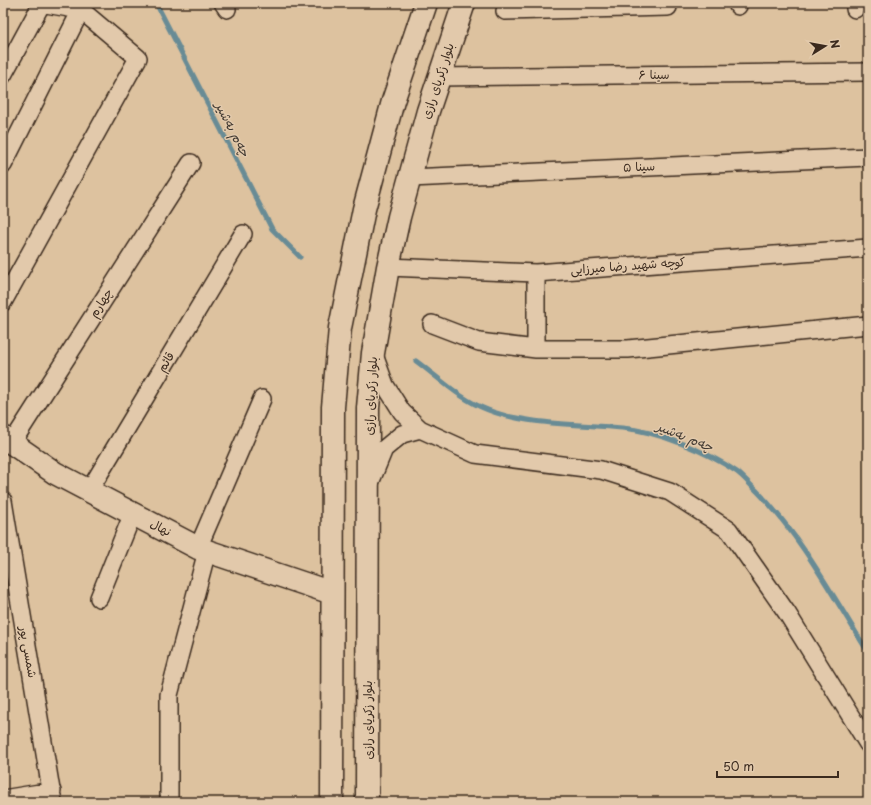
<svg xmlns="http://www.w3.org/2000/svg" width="871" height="805" viewBox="0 0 871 805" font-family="'Playpen Sans','Playpen Sans Arabic',sans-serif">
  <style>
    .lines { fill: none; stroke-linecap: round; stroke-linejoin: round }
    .stream { stroke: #678b95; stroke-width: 5 }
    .street-casing { stroke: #3b2a1e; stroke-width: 20 }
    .secondary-casing { stroke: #3b2a1e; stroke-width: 25 }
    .street { stroke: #e2c9ab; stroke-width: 17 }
    .secondary { stroke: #e2c9ab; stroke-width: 22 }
    .labels { text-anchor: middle; stroke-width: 3; stroke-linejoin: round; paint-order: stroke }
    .street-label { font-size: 12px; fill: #3b2a1e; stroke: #e2c9ab }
    .water-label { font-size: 13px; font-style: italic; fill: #423a32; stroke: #e2c9ab }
  </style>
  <rect width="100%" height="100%" fill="#ddc29f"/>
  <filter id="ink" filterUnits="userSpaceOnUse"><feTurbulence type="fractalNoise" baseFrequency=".025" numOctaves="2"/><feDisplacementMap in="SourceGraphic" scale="8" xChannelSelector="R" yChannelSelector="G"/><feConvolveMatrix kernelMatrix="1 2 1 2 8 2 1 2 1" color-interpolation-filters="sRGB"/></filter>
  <g filter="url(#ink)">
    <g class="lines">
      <!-- stream -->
      <path class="stream" d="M156,3L272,229L300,257
        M416,361C439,378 461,400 488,410C526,425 581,424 622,428C657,431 708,452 737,472C744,477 750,485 757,491C801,536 834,598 868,652"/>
      <!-- street casing -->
      <g class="street-casing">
        <path id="street" d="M223,3L227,9
          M508,3L505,11L668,7
          M738,6V3
          M855,9V3
          M3,75L42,3
          M439,77L868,72
          M3,165L81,10L77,3
          M410,178L868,157
          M388,267L536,273L868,248
          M536,273V349
          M3,302L138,58L81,10L40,3
          M432,324L479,342L536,349H628L868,325
          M420,429L475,454L601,470L670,492L729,530L787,613L868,744
          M12,443L191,163
          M370,483L384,449L402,434L420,429L402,412L385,385L374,355
          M89,491L243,234
          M3,501L53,802
          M198,548L262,399
          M99,598L133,513
          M3,799L52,791
          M169,802V695L207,551"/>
      </g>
      <!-- secondary casing -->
      <g class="secondary-casing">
        <path id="secondary" d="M3,437L55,473L198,548L332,593
          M332,802L333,407L340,328L364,209L393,101L426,3
          M367,802L368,408L373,353L388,267L399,217L428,111L464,3"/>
      </g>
      <!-- street -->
      <use href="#street" class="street"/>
      <!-- secondary -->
      <use href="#secondary" class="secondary"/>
    </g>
  </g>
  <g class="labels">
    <!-- street labels -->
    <g class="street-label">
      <text transform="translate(654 75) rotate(-1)" y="4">سینا ۶</text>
      <text transform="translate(438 81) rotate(-72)" y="4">بلوار زکریای رازی</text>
      <text transform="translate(639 167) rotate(-3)" y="4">سینا ۵</text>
      <text transform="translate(628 266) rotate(-4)" y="4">کوچه شهید رضا میرزایی</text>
      <text transform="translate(101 303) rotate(-57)" y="4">چهارم</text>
      <text transform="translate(166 362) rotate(-59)" y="4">قائم</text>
      <text transform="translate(371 396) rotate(-87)" y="4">بلوار زکریای رازی</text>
      <text transform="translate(161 528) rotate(28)" y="4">نهال</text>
      <text transform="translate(28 652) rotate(80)" y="4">شمسی پور</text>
      <text transform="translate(368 720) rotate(-90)" y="4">بلوار زکریای رازی</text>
    </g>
    <!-- water labels -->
    <g class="water-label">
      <text transform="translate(233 129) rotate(63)" y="5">چەم بەشیر</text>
      <text transform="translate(685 436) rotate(22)" y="5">چەم بەشیر</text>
    </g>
  </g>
  <!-- margin -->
  <rect width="871" height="805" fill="none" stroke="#e2c9ab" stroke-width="16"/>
  <rect x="8" y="8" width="855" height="789" fill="none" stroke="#3b2a1e" stroke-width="1.5" filter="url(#ink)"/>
  <!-- north arrow -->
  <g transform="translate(825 46) rotate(79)" stroke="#e2c9ab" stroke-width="3" paint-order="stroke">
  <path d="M0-3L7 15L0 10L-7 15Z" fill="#3b2a1e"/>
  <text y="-6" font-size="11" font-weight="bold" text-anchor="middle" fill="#3b2a1e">N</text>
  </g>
  <!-- scale -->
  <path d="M717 771v6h121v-6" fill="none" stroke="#3b2a1e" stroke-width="2"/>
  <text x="723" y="771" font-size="12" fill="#3b2a1e" stroke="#e2c9ab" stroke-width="3" paint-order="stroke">50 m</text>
</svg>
